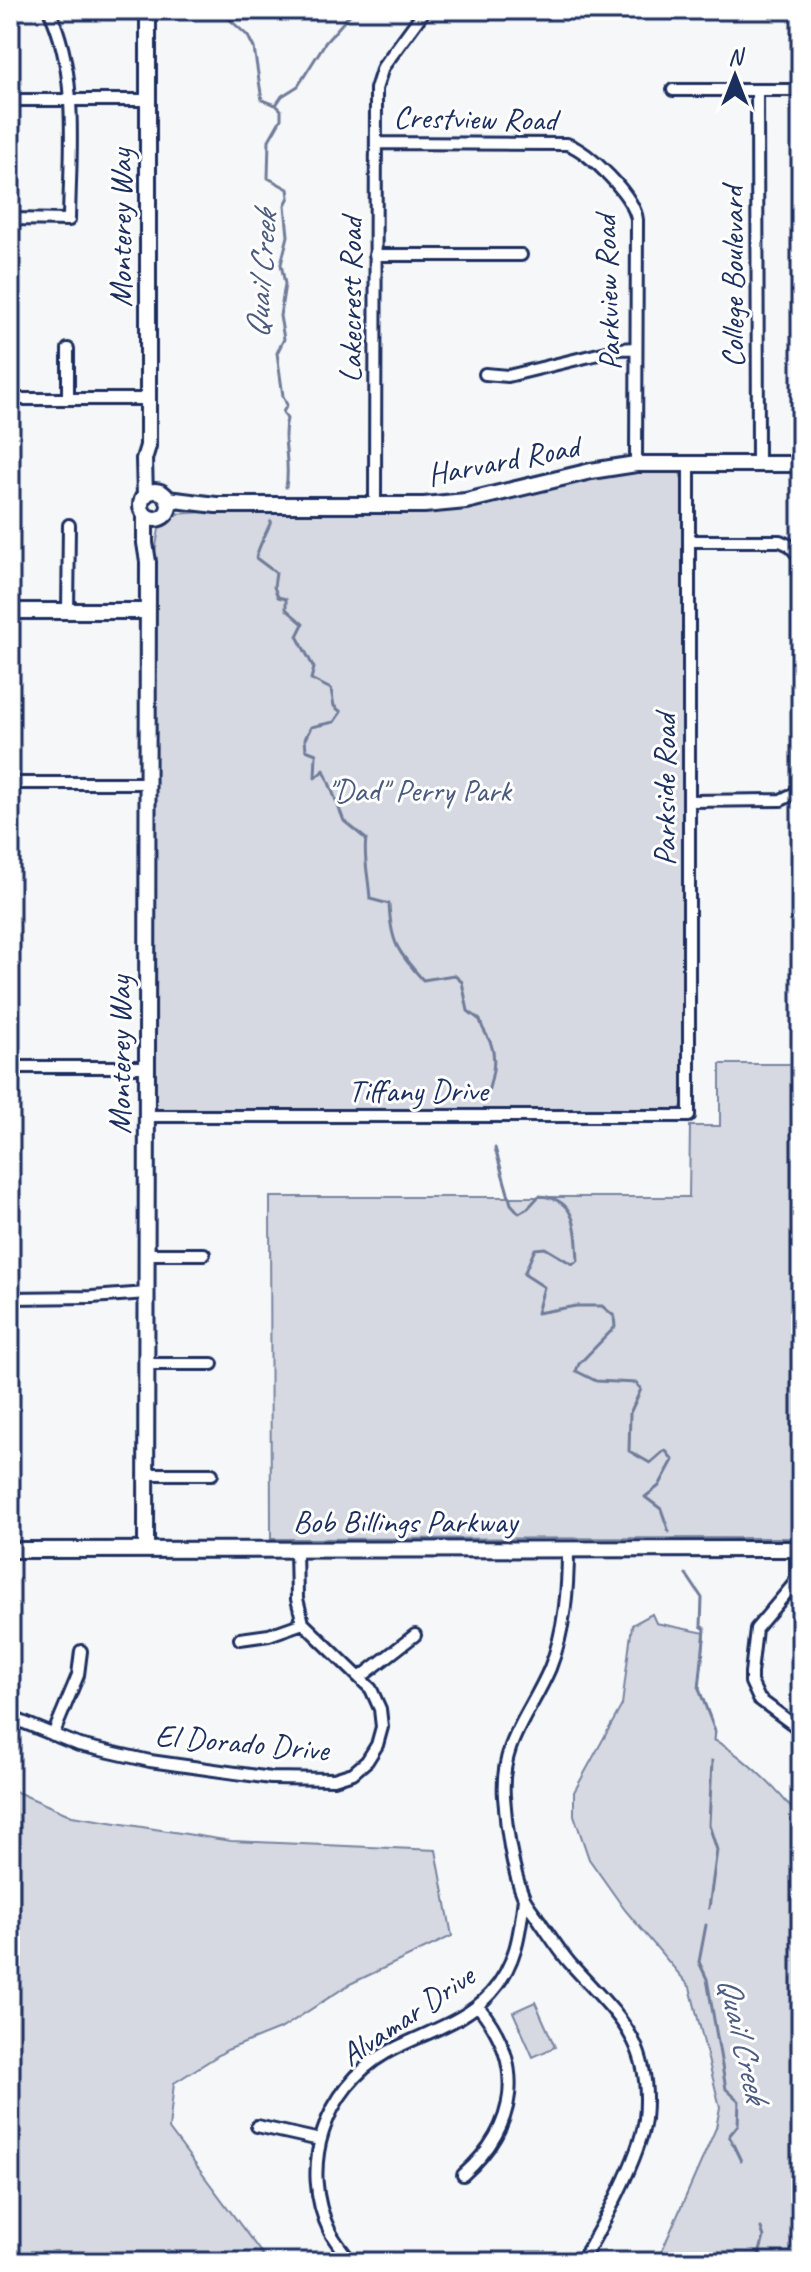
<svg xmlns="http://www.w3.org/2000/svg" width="811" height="2272" viewBox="0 0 811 2272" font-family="Caveat,sans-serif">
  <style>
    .green { fill: #d6d9e2; stroke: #7884a0; stroke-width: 2 }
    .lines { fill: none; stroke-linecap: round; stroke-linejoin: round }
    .stream { stroke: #707c99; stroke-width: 3 }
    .street-casing { stroke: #1b2f5e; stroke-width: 16 }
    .secondary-casing { stroke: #1b2f5e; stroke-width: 20 }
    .street { stroke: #fff; stroke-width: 10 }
    .secondary { stroke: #fff; stroke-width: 14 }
    .labels { text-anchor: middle; stroke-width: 6; stroke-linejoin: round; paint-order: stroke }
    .street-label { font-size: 32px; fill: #1b2f5e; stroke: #fff }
    .park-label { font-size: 32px; fill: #4a5a7f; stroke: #fff }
    .water-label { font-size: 34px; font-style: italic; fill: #4d5c81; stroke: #fff }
  </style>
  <rect width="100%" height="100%" fill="#f6f7f9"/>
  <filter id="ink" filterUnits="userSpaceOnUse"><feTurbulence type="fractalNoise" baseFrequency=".0125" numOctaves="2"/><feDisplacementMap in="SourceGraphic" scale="16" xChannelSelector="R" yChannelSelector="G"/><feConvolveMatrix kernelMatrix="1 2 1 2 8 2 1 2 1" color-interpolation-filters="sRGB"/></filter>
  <g filter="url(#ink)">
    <!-- green -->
    <path class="green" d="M671,469L680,473L683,482L684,1100L681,1108L673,1111L158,1110L153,1102L154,558L160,523L175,514L233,510H429L634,470Z
      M720,1064H801V1538L271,1539L270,1197H689L690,1126H720Z
      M652,1614L656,1623L705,1633L699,1689L715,1731L714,1740C741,1754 787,1797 801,1823V2262H657L716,2128L720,2107L690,1987L625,1910L589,1859L574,1815V1792L622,1705L632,1625Z
      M10,1789L72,1816L231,1841L436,1850L452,1936L350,1984L282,2028L227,2050L174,2083L169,2129L268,2262H10Z
      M535,2002L555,2047L533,2057L513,2012Z"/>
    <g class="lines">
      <!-- stream -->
      <path class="stream" d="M219,10L248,36L254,48L262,100L276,105L281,110V119L269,140L268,178L288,189L289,197L285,205L288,236L281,264L285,284L280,316L284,339L277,353L283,396L287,405L283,412L287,419C281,439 291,463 286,487
        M276,105L282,96L298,86L325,43L354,10
        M271,521C266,535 259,544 256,558L276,573L274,587L278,597L286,599V609L303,624L297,636L314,668L311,679L331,689L334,706L341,712L334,722L311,727L305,739L306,750L316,754L315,778L324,770L344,821L366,839C363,857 369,879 370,899L389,904C391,943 397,951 423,980L454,975L462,982L468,1011L480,1020C483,1032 487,1034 491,1044C497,1060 492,1077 488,1092
        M495,1148L511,1204L519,1213L528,1208L539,1196C578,1198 576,1231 578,1261L572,1264L545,1248L535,1249L524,1274L544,1287L537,1313L576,1306H602L614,1316L615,1327L579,1364L576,1371L596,1381L636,1383L641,1389L630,1413L629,1451L650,1463L665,1450L673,1460L659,1486L645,1497L661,1509L669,1532
        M686,1574L702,1598L701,1626L705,1629L699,1689L715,1731L714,1740
        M709,1908L717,1850L709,1825L712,1761
        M706,1925L699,1962L707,1979L726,2089L739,2101L738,2125L729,2136L741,2161
        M757,2262L764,2237L761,2228"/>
      <!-- street casing -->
      <g class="street-casing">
        <path id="street" d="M673,90H801
          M757,90L758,464
          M10,100H148
          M376,143L567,144C589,151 635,197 637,220L636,464
          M10,219L69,220C70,150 79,74 49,10
          M375,255H521
          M68,349V399
          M485,374L508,376L619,349L636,348
          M10,399H148
          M375,505L376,89L383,67L425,10
          M689,541H780L789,545L799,556L801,779L795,793L781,800L690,801
          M68,611L69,525
          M10,783H147
          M10,1067H147
          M147,1116H689V464
          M147,1254H204
          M10,1298L92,1297L147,1293
          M146,1364H212
          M146,1474H212
          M568,1549C568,1589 565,1630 550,1668C530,1715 500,1742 504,1797C506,1827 512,1870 524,1898C528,1906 536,1915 541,1923C550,1936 559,1950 569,1962C616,2015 653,2039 645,2119C640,2157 601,2228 581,2262
          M796,1549V1577L793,1585L756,1629L751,1673V1682L759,1699L798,1728
          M240,1639L269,1635L303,1623
          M361,1677L415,1635
          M10,1717L79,1745L150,1761L271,1778L334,1779L353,1773L367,1761L377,1745L382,1727L380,1709L371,1689L303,1623L297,1599L296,1549
          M53,1735L78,1675L81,1651
          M257,2126L320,2140
          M463,2175C518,2126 526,2064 478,2006
          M351,2262C344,2252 336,2243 330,2232C298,2167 325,2088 386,2053C422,2033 463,2024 491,1993C516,1965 520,1933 524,1898"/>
      </g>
      <!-- secondary casing -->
      <g class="secondary-casing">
        <path id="secondary" d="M141 505a14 14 0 1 1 28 0a14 14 0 1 1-28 0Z
          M145,496L144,459L148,446V10
          M167,499L216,505H424L466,501L591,471L636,464H801
          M145,515V543L148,562L146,1549
          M10,611H148
          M10,1550L801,1549"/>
      </g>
      <!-- street -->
      <use href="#street" class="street"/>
      <!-- secondary -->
      <use href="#secondary" class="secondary"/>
    </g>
  </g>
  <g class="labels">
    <!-- street labels -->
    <g class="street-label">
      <text transform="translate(475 118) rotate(1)" y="11">Crestview Road</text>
      <text transform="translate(120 228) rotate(-90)" y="11">Monterey Way</text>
      <text transform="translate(732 277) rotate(-90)" y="11">College Boulevard</text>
      <text transform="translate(607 293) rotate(-92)" y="11">Parkview Road</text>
      <text transform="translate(350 300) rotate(-90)" y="11">Lakecrest Road</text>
      <text transform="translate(503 460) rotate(-11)" y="11">Harvard Road</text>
      <text transform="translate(664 790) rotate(-90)" y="11">Parkside Road</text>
      <text transform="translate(119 1055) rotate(-90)" y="11">Monterey Way</text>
      <text x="418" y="1101">Tiffany Drive</text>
      <text x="405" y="1532">Bob Billings Parkway</text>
      <text transform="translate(242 1742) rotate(5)" y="11">El Dorado Drive</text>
      <text transform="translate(407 2015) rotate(-34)" y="11">Alvamar Drive</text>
    </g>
    <!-- park labels -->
    <g class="park-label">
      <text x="419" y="801">"Dad" Perry Park</text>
    </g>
    <!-- water labels -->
    <g class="water-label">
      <text transform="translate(260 275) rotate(-86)" y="12">Quail Creek</text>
      <text transform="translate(744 2039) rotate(77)" y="12">Quail Creek</text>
    </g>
  </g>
  <!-- margin -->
  <rect width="811" height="2272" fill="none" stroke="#fff" stroke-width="40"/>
  <rect x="20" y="20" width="771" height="2232" fill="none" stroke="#1b2f5e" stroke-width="3" filter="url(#ink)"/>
  <!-- north arrow -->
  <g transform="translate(735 76)" stroke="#ffffff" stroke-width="6" paint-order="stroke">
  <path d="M0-6L14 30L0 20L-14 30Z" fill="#1b2f5e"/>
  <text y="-12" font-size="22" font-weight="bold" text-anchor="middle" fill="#1b2f5e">N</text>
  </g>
</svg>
